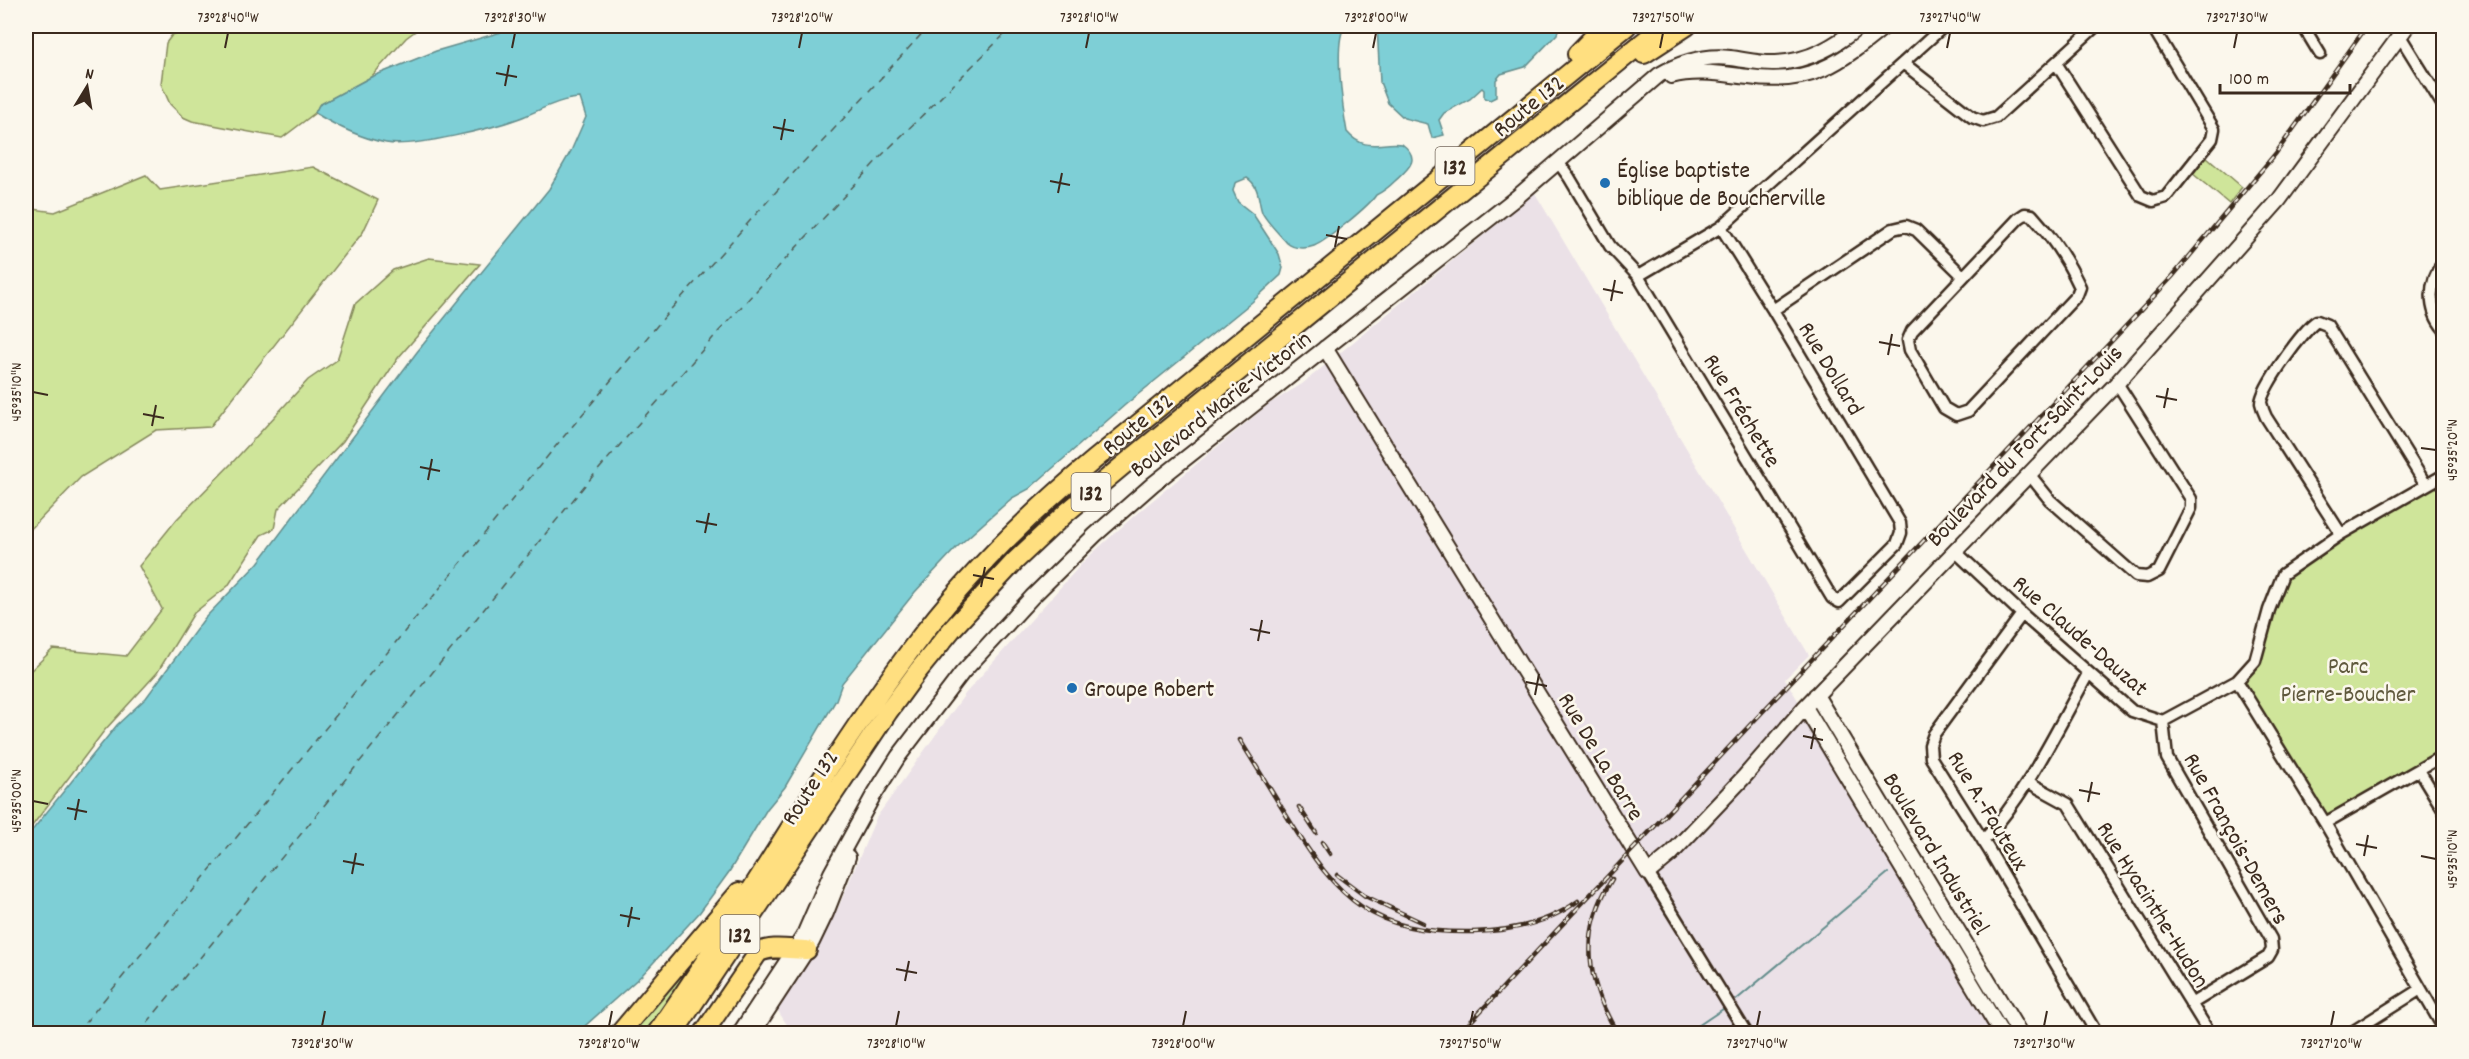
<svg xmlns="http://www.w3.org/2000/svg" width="2469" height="1059" viewBox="0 0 2469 1059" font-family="Dekko,sans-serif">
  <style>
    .built { fill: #ebe1e7 }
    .green { fill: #cfe59a; stroke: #85885c; stroke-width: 1.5 }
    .water { fill: #7ecfd6; stroke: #638d8c; stroke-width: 1.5 }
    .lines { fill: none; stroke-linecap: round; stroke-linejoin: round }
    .stream { stroke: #638d8c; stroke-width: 2 }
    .ferry { stroke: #4f5c55; stroke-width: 1.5; stroke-dasharray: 8 6; stroke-linecap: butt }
    .street-casing { stroke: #3b2a1e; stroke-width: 15 }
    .secondary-casing { stroke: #3b2a1e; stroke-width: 18 }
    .highway-casing { stroke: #3b2a1e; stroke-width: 22 }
    .street { stroke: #fbf7ec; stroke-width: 10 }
    .secondary { stroke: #fbf7ec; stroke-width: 14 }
    .highway { stroke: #ffdf80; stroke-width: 18 }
    .rail-casing { stroke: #3b2a1e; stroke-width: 4.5 }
    .rail { stroke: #fbf7ec; stroke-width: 2; stroke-dasharray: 7; stroke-linecap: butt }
    .ticks { fill: none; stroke: #3b2a1e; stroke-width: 2 }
    .poi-dot { fill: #1f6fb2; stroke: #fbf7ec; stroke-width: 2 }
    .labels { text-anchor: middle; stroke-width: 5; stroke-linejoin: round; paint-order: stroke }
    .shield { fill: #fbf7ec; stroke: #75685c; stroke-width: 1.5 }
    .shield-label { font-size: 22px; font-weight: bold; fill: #3b2a1e }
    .street-label { font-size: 24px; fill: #3b2a1e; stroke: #fbf7ec }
    .poi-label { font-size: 24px; fill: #3b2a1e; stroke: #fbf7ec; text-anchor: start }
    .park-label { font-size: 24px; fill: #60593d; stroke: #fbf7ec }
    .neatline { fill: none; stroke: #3b2a1e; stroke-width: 2 }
    .ticks-label { font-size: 15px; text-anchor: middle; fill: #3b2a1e }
  </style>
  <rect width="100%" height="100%" fill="#fbf7ec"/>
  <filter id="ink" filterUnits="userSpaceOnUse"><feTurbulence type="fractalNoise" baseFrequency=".0167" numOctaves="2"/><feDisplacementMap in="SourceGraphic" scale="12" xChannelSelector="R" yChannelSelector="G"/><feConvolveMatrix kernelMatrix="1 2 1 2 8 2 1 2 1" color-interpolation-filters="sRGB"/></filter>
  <g filter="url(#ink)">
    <!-- built -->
    <path class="built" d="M1535,193L1809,655L1785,679L1999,1033L793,1034L778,1011L822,939L839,906L876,818L965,694L996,659L1086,559L1135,515L1269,404L1302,384Z"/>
    <!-- green -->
    <path class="green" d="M196,26H422L406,38L371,77L319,105L315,113L282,138L192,121L183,117L170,104L161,84L166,43L172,35Z
      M2207,157L2242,187L2229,204L2192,173Z
      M313,167L378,200L363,232L210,427L156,430L81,477L26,534V208L55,212L146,175L160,190Z
      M429,258L480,264L398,358L343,441L278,509L274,529L261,535L228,586L194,613L157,673L104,731L26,834V675L53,649L126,656L162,609L139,566L177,519L231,464L308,380L337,360L355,304L393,270Z
      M2443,475V755L2325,823L2237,681L2255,661L2283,574Z
      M707,943L646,1033L630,1034Z"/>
    <!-- water -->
    <path class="water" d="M522,26H1345C1333,42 1343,110 1347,132C1365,153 1381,141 1402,144C1422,159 1408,169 1395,181C1389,187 1384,191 1376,195C1370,205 1325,242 1314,246C1306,249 1294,249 1287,243C1281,236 1265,220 1262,212C1258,201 1260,186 1247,178L1235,183L1233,191L1238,202L1253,214L1279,254L1283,268L1281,275L1252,302L1125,405L1029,489L1012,498L956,548L915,592L842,683L836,700L785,787L767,809L729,872L700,912L642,975L577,1033H26V838L117,725L146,698L204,619L258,563L417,352L549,189L571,151L586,117L580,98C558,99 541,110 520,118C493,128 414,148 386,143C361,138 336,126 315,113L319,105L371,77L436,51Z
      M1377,26H1559L1557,34L1525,67L1501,74L1496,80V97L1490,100L1484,98V90L1482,88L1470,99L1444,113L1439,120L1444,135L1432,138L1428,124L1404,118L1388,103L1380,82Z"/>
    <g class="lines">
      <!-- stream -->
      <path class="stream" d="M1736,1000L1888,873
        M1686,1034L1723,1009"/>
      <!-- ferry -->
      <path class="ferry" d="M76,1034L560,441L672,308L774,194L929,26
        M138,1034L586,484L719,331L883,154L1013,26"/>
      <!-- street casing -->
      <g class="street-casing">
        <path id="street" d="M2303,26L2320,54
          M2400,36L2444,107
          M1903,63L1972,117L1983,121L1996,117L2096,26
          M2056,63L2141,196L2153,201L2166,197L2212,139L2214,129L2152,26
          M1558,162L1569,177L1610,246L1638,276L1832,598L1839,602L1897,544L1901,533L1900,523L1773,310L1721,227
          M2025,214L2032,215C2051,236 2068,261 2080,287L2077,295L1968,411L1956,415L1944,408L1910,350L1908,340L1912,331L2019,218Z
          M2444,261C2428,282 2427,309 2444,329
          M1638,276L1721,227L1944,26
          M1773,310L1893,229L1906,226L1916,230L1963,276
          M2029,474L2050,500L2136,576L2147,577L2159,571L2191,508V499L2117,383
          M2341,534L2266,417C2264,413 2262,407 2261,403C2261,388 2304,329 2317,321L2327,325L2426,485
          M1955,551L2022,614L2132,711L2163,721L2237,681L2255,661L2269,610L2283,574L2341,534L2444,475
          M2022,614L1934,734L1930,745L1931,758L1989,850L2097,1034
          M2237,681L2325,823L2444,1029
          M2163,721L2167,758L2271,939L2272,950L2268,957L2191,1004
          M2419,770L2444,811
          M2028,782L2068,804L2210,1034
          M2325,823L2444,755
          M1983,841C2028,792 2056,731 2088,674
          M1648,873L1747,1034
          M2349,1034L2419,990"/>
      </g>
      <!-- secondary casing -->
      <g class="secondary-casing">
        <path id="secondary" d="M1671,76C1697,69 1722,74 1749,77C1810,86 1840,63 1885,26
          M1325,348L1648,873L1671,854L1744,777L1805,707L2117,383L2279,200L2407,26
          M1816,695L2020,1034
          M1805,707L2002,1034
          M739,1034L803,937L831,873L872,798L898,757L962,673L1032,597L1095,535L1153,484L1517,197L1659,75C1680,63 1705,55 1730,58C1746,60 1761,64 1776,63C1810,61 1835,46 1860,26
          M752,1034L812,942L826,913L848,857"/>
      </g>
      <!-- highway casing -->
      <g class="highway-casing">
        <path id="highway" d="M1577,54L1604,26
          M1644,54L1687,26
          M619,1034L739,892
          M656,1034C745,908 819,772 912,648C964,578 1027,516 1094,460L1627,26
          M673,1034L888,712L918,671L953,628L1015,561L1066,513L1121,467L1663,26
          M703,1034L758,953C770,945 792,950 807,950"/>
      </g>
      <!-- street -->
      <use href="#street" class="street"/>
      <!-- secondary -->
      <use href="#secondary" class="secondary"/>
      <!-- highway -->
      <use href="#highway" class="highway"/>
      <!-- rail casing -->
      <g class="rail-casing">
        <path id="rail" d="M1240,740C1256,766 1272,792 1288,818C1339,901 1372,934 1474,932C1511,931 1547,924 1578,901
          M1299,807L1316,833
          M1322,842L1330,854
          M1337,875L1365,896L1423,923
          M1612,879C1579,933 1586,982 1618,1034
          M1459,1034L2172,277L2276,153L2367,26"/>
      </g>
      <!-- rail -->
      <use href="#rail" class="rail"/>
    </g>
  </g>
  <!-- ticks -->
  <path class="ticks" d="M225,48L228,33M512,48L515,33M799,48L802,33M1086,48L1089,33M1373,48L1376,33M1660,48L1663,33M1947,48L1950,33M2234,48L2237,33M496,73L517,77M505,86L509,65M773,127L794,131M781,140L785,119M1050,181L1070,185M1058,193L1062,173M1326,235L1347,239M1335,247L1339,226M1603,289L1623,293M1611,301L1615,280M1879,342L1900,346M1888,355L1892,334M33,392L48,395M2156,396L2177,400M2164,408L2168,388M143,414L164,418M152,426L156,405M2421,448L2436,450M420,467L440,471M428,480L432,459M696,521L717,525M705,533L709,513M973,575L994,579M981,587L985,567M1250,629L1270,633M1258,641L1262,620M1526,682L1547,686M1535,695L1539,674M1803,736L1823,740M1811,749L1815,728M2079,790L2100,794M33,801L48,804M2088,802L2092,782M67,808L87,812M75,820L79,799M2356,844L2377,848M2364,856L2368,835M2421,856L2436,859M343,861L364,865M352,874L356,853M620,915L640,919M628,927L632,907M896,969L917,973M905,981L909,961M322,1026L325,1011M609,1026L612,1011M896,1026L899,1011M1183,1026L1186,1011M1470,1026L1473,1011M1757,1026L1760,1011M2044,1026L2047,1011M2331,1026L2334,1011"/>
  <!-- markers -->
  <g class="poi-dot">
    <circle cx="1605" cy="183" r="6"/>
    <circle cx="1072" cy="688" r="6"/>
  </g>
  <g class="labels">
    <!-- shield labels -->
    <g class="shield">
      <rect x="1435.5" y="147" width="39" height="38" rx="4.5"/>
      <rect x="1071.5" y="473" width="39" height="38" rx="4.5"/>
      <rect x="720.5" y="915" width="39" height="38" rx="4.5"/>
    </g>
    <g class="shield-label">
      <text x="1455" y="174">132</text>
      <text x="1091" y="500">132</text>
      <text x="740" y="942">132</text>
    </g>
    <!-- street labels -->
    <g class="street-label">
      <text transform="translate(1528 105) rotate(-39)" y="8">Route 132</text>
      <text transform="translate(1832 368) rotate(59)" y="8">Rue Dollard</text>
      <text transform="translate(1220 403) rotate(-38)" y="8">Boulevard Marie-Victorin</text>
      <text transform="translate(1743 410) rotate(59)" y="8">Rue Fréchette</text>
      <text transform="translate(1137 423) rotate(-39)" y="8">Route 132</text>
      <text transform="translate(2024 445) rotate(-46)" y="8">Boulevard du Fort-Saint-Louis</text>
      <text transform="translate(2081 635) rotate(41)" y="8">Rue Claude-Dauzat</text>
      <text transform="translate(1602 756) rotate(59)" y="8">Rue De La Barre</text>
      <text transform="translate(809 787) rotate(-57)" y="8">Route 132</text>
      <text transform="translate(1989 810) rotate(59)" y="8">Rue A.-Fauteux</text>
      <text transform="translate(2237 838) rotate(61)" y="8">Rue François-Demers</text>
      <text transform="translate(1937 853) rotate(59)" y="8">Boulevard Industriel</text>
      <text transform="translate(2154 904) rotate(58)" y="8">Rue Hyacinthe-Hudon</text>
    </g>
    <!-- poi labels -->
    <g class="poi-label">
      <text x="1617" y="177">Église baptiste<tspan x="1617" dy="28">biblique de Boucherville</tspan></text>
      <text x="1084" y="696">Groupe Robert</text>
    </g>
    <!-- park labels -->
    <g class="park-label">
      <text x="2348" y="673">Parc<tspan x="2348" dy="28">Pierre-Boucher</tspan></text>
    </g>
  </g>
  <!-- margin -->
  <rect width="2469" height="1059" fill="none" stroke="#fbf7ec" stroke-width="66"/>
  <!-- north arrow -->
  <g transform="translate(87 87) rotate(11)" stroke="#fbf7ec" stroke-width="4.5" paint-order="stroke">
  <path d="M0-4.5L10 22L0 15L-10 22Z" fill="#3b2a1e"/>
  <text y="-9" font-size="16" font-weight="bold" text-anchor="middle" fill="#3b2a1e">N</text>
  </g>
  <!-- scale -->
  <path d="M2220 84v9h130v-9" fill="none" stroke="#3b2a1e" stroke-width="3"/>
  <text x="2229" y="84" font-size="18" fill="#3b2a1e" stroke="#fbf7ec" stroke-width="4.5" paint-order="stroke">100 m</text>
  <rect x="33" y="33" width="2403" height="993" class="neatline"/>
  <g class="ticks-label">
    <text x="228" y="22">73°28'40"W</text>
    <text x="515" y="22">73°28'30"W</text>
    <text x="802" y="22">73°28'20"W</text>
    <text x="1089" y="22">73°28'10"W</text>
    <text x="1376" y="22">73°28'00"W</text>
    <text x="1663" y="22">73°27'50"W</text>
    <text x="1950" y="22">73°27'40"W</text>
    <text x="2237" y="22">73°27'30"W</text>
    <text transform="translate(16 392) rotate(-90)" y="5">45°35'10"N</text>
    <text transform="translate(2452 450) rotate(-90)" y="5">45°35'20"N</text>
    <text transform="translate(16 801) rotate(-90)" y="5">45°35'00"N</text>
    <text transform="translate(2452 859) rotate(-90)" y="5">45°35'10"N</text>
    <text x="322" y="1048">73°28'30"W</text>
    <text x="609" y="1048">73°28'20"W</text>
    <text x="896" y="1048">73°28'10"W</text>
    <text x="1183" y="1048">73°28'00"W</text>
    <text x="1470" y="1048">73°27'50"W</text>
    <text x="1757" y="1048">73°27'40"W</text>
    <text x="2044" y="1048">73°27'30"W</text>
    <text x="2331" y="1048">73°27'20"W</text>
  </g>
</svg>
